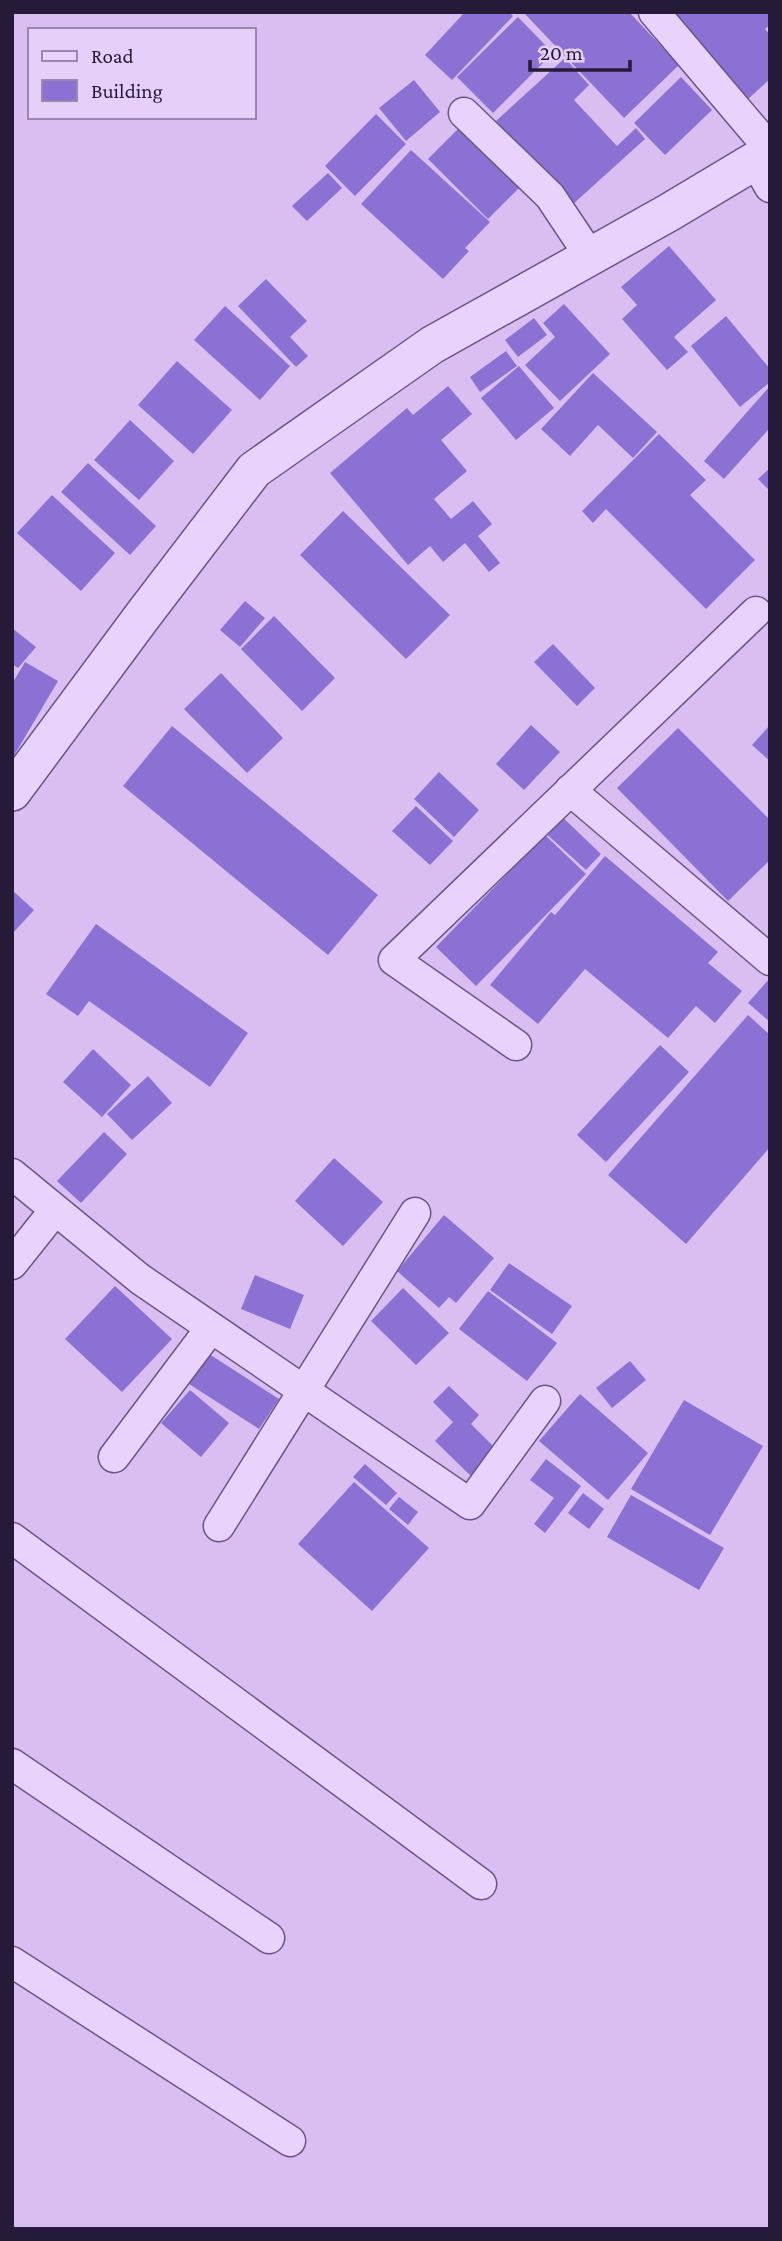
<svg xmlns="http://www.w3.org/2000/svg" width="782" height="2241" viewBox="0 0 782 2241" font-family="'Crimson Pro',serif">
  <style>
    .building { fill: #8b71d3 }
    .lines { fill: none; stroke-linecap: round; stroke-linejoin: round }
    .minor-casing { stroke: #6a558b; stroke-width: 33 }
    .tertiary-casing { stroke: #6a558b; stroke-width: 40 }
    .minor { stroke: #e9d2fb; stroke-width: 30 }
    .tertiary { stroke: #e9d2fb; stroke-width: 37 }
  </style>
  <rect width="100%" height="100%" fill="#dbbef1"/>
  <!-- building -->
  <path class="building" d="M465,12H509L513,16L452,80L425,55Z
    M526,12H629L679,65L624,118L525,14Z
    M665,12H770V25L765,29L770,35V79L748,99Z
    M518,17L553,53L493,113L457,77Z
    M565,58L589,85L574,100L617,146L636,128L645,139L572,205L496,121Z
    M681,77L712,110L665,155L634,123Z
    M414,80L440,112L406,141L379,108Z
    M376,114L406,144L355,196L325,166Z
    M460,127L520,187L488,219L428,159Z
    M411,150L490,222L465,248L469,251L443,279L361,204Z
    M328,173L342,188L307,221L292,206Z
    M669,246L716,300L674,337L688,352L667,370L622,319L637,305L621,287Z
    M266,279L307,321L290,337L308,356L296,367L238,306Z
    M564,304L610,354L560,401L525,365L555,337L543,323Z
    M225,306L290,366L260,400L194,340Z
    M726,316L770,369V382L740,407L691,346Z
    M534,318L547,335L518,357L505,340Z
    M506,351L517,366L480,392L470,377Z
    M177,361L232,410L193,454L138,405Z
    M519,366L554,408L516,440L481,398Z
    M593,373L657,432L633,458L598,425L570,456L541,429Z
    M448,386L472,414L441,440L467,471L434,499L451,519L473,501L492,524L478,536L500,563L489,572L465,543L443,562L430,546L408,565L330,473L407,408L413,415Z
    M770,386V432L768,430L724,479L704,461Z
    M130,420L174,461L139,500L94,460Z
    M659,434L706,480L690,495L755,560L706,609L606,509L593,523L582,511Z
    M88,463L156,526L130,555L61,492Z
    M770,468V491L758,479Z
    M52,495L115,553L81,591L17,533Z
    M343,511L450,615L406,659L300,555Z
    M245,601L265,618L240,647L220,630Z
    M274,616L335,678L302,711L241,649Z
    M12,628L36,647L18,668L12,664Z
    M553,644L595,688L577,706L534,662Z
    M25,662L58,681L12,759V684Z
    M221,673L283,738L247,773L184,709Z
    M531,725L560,752L524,790L496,764Z
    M770,725V761L752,745Z
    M172,726L378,895L328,955L123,786Z
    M678,728L770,820V860L728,901L617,788Z
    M439,772L479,810L454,837L414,799Z
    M416,806L453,841L430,865L392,831Z
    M557,812L601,854L586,870L541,829Z
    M545,835L586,874L476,986L436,947Z
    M605,856L718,952L708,963L742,991L715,1023L696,1006L668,1038L585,969L538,1024L490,985L551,912L555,915Z
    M12,890L34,910L12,934Z
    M96,924L248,1033L210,1087L89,1001L78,1016L46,994Z
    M770,978V1022L748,1003Z
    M748,1015L770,1035V1147L686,1244L608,1175Z
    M660,1045L689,1072L606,1162L577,1135Z
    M93,1049L131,1085L102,1117L63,1082Z
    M148,1076L172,1103L132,1140L107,1114Z
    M104,1132L127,1154L81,1203L57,1181Z
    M334,1158L383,1202L343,1246L295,1201Z
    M444,1215L494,1258L456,1303L449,1297L439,1308L397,1271Z
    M509,1263L572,1306L552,1334L490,1290Z
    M255,1275L304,1295L290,1329L241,1309Z
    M115,1286L172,1339L122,1392L65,1339Z
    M403,1288L449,1333L416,1365L371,1321Z
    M488,1291L557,1343L527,1381L459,1329Z
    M206,1352L279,1399L259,1429L186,1382Z
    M630,1361L646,1380L612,1408L596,1388Z
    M449,1386L479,1415L471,1424L501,1454L475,1480L435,1441L453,1422L433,1402Z
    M190,1390L229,1423L201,1457L161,1423Z
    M580,1394L648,1453L608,1500L539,1441Z
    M684,1400L763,1446L710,1535L631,1489Z
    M546,1459L581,1486L545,1533L534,1524L554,1498L530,1480Z
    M365,1464L397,1493L386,1505L353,1477Z
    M354,1482L429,1548L372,1611L298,1544Z
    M583,1493L604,1509L589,1529L568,1513Z
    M631,1495L724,1548L699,1590L607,1537Z
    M399,1497L418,1512L408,1525L389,1509Z"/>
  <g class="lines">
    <!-- minor casing -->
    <g class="minor-casing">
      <path id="minor" d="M654,12L770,149
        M464,113L550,196L590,256
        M755,161L770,187
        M570,790L770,960
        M516,1045L394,960L756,612
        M12,1174L140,1279L470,1504L545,1401
        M12,1264L55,1210
        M114,1457L211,1328
        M219,1526L415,1213
        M12,1538L481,1884
        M12,1764L269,1938
        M12,1962L290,2141"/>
    </g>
    <!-- tertiary casing -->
    <g class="tertiary-casing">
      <path id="tertiary" d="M12,792L144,614L254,470L432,345L668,213L770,152"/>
    </g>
    <!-- minor -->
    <use href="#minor" class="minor"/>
    <!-- tertiary -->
    <use href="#tertiary" class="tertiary"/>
  </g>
  <!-- border -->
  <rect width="782" height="2241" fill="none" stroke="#251b39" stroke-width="28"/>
  <!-- legend -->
  <rect x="28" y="28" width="228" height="91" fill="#e6cff8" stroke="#9987ac" stroke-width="2"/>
  <rect x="42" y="51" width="35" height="10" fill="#e9d2fb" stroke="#9987ac" stroke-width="2"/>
  <text x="91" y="63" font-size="21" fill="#251b39">Road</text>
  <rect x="42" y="80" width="35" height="21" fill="#8b71d3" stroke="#9987ac" stroke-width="2"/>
  <text x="91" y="98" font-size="21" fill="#251b39">Building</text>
  <!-- scale -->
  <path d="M530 60v10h100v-10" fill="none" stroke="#251b39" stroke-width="3.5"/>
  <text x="540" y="60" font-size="21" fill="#251b39" stroke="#e6cff8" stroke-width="5" paint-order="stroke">20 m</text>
</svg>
